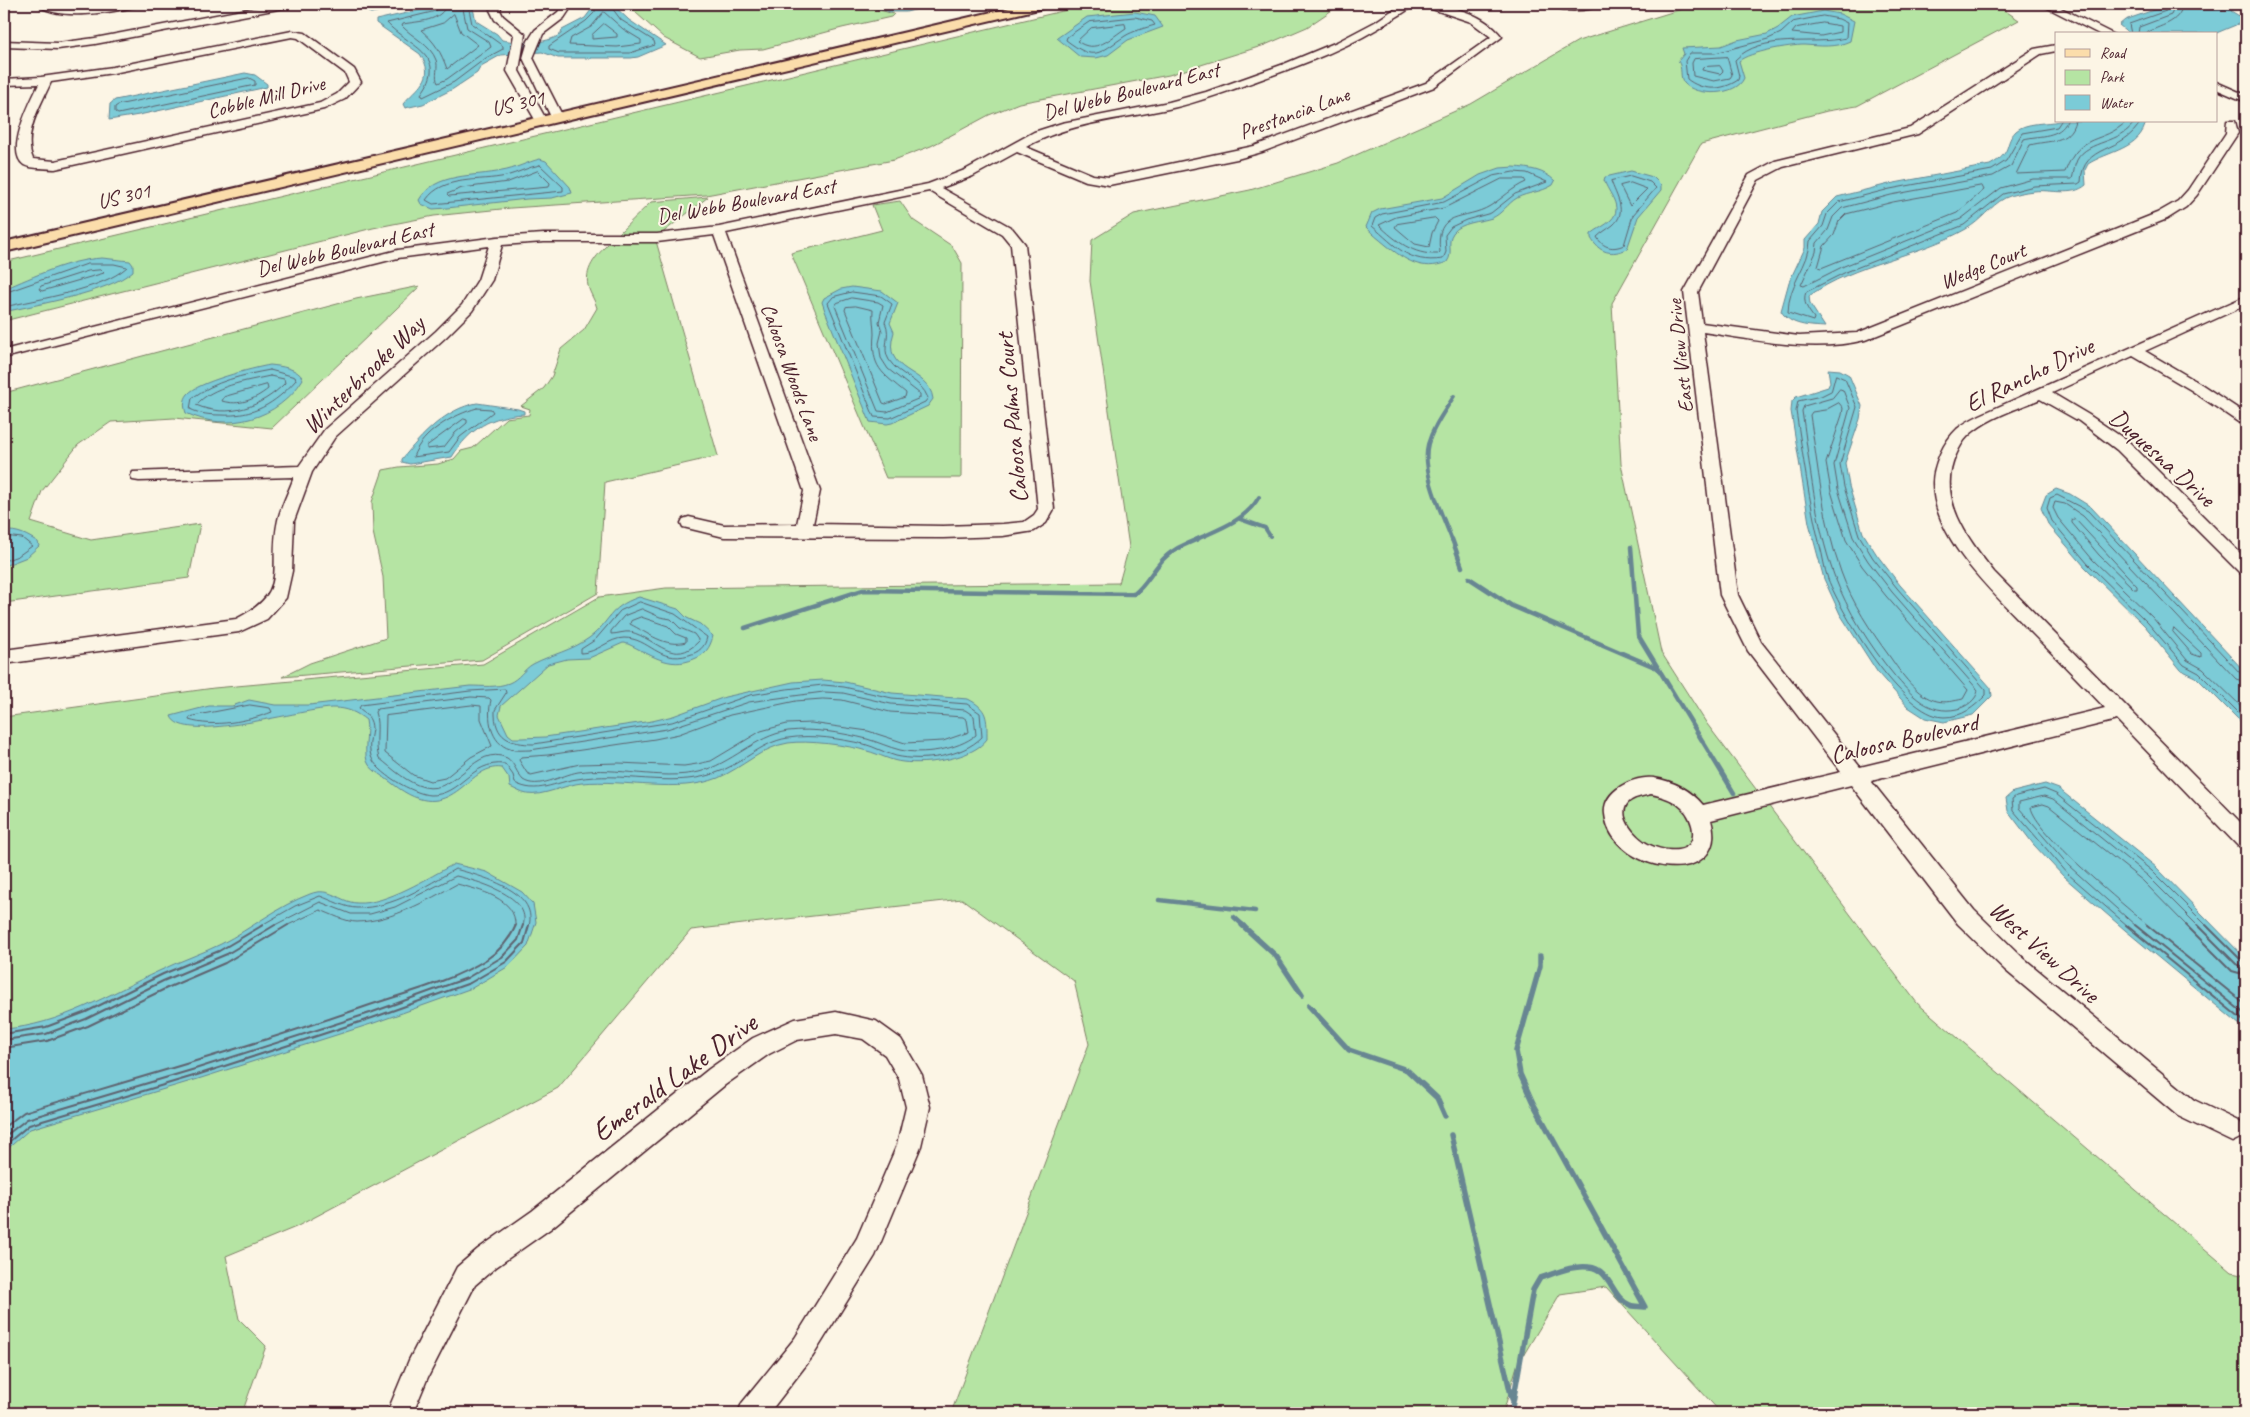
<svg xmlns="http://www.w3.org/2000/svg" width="2250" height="1417" viewBox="0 0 2250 1417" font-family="Caveat,sans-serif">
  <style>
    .green { fill: #b5e4a3; stroke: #808267 }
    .water { fill: #7bcbd7; stroke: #678692 }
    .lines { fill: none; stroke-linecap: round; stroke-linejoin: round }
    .shore-far1 { stroke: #5e6470; stroke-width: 1 }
    .shore { stroke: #5e6470; stroke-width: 2 }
    .stream-far2 { stroke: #678692; stroke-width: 4 }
    .stream-far1 { stroke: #678692; stroke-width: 4.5 }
    .stream { stroke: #678692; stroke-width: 5.5 }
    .minor-casing { stroke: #4a1f2b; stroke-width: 3 }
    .major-casing { stroke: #4a1f2b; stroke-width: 4 }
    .minor { fill: #fcf5e5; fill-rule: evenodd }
    .major { fill: #fbddab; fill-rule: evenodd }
    .labels { text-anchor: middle; stroke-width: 4; stroke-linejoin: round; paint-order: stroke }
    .far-street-label { font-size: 21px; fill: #4a1f2b; stroke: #fcf5e5 }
    .street-label { font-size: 25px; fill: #4a1f2b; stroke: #fcf5e5 }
    .near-street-label { font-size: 30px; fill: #4a1f2b; stroke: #fcf5e5 }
  </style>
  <rect width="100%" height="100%" fill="#fcf5e5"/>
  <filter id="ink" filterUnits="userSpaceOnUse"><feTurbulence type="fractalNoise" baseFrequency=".02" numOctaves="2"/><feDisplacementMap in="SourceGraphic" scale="10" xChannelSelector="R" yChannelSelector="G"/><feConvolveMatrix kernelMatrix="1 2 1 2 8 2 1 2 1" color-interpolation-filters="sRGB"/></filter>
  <g filter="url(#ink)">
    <!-- green -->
    <path class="green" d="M626,4H839L850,6H865L894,14L891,17L842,28L763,49L740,50L700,57L664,38Z
      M1092,4H1341L1307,27L1265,45L1169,75L1019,103L989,115L931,146L894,160L706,195L511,208L434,216L373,228L4,321V262Z
      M1698,4H1995L2019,20L1857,106L1827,111L1701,144L1612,303L1621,464L1661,652L1707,724L1917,1003L2232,1272L2246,1275V1413H1721L1606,1287L1560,1294L1517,1366L1503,1413H951L1089,1044L1074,981L962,899L691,930L558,1088L296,1227L226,1256L239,1319L266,1346L242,1413H4V717L214,688L483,664L599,597L666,588L1119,583L1129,547L1090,281L1092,240L1134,214L1250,190L1338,163L1471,104L1578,41Z
      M708,197L661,234L617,235L651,202Z
      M900,201L913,220L952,246L962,263L961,478H886L791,253L882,230L872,205Z
      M611,241H656L718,456L605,482L598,593L482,660L282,677L310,663L386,638L383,577L373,532L372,502L383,470L399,467L438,464L454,459L461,451L473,448L506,418L529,415L530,409L521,406L544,388L552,376L561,349L584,330L597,308C595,300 590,294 588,286C584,267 599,253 611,241Z
      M420,286L272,428L174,418L111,422L78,445L42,491L31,522L91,540L200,524L189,578L4,603V393L356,299Z"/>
    <!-- water -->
    <path class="water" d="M365,4H414L371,13L368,12Z
      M447,4H472L476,21L497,34L502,40C520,43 545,45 561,34L562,30L585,18L591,10L590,4H612L629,20L666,45L638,57L631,58H558L542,52L501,55L481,66L477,73L453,89L423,104L405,108L403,104C417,87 437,79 420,54L376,23V20Z
      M846,4H939L906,12H890L867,5Z
      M2171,4H2241L2231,11L2241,17L2243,22L2214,34H2130L2119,25L2125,20Z
      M1823,11L1840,14L1854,21L1850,41C1835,48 1820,46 1804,45C1790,45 1749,52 1739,61L1744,78C1737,96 1696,97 1684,83C1679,77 1683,68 1678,61L1684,54L1682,48L1721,46L1737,40L1767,34L1778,28L1792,17Z
      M1135,12L1155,16L1163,27L1128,40L1108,55L1096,58L1080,57L1057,38L1087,17Z
      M245,73L255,75L267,84V87L139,115L109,120L110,104L115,100Z
      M2059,121H2146C2141,149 2108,151 2088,164L2085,170L2086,185C2072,197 2051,189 2034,191C2025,192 2013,194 2005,198C1990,206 1981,221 1966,229C1917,257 1855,263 1809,296L1810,304L1825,327C1810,326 1790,326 1781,311L1789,282L1805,248V240L1819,224L1822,212L1837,197L1889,184L1990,165C2014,152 2003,144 2016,131C2026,122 2046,124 2059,121Z
      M540,159L546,161L570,187L572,193L552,198L527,199L447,208L433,209L421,204L419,200C435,172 475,177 502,171C515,169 527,162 540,159Z
      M1514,167C1529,168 1544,170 1555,181L1553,185C1540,193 1528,192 1517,198C1508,203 1502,214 1492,218C1480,222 1461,222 1453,233C1446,243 1454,252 1447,262C1422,272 1405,260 1386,245C1379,239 1372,234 1366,227L1372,213L1380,209L1442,198L1480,175L1500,168Z
      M1631,171L1653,177L1661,185V190L1638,217L1627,249C1612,256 1599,253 1591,238V234C1597,229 1605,226 1611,220C1624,207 1608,193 1604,180L1605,177Z
      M102,258L130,261L133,265V271C108,293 38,304 4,312V289C35,276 68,260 102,258Z
      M852,287L882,291L898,303L890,323L894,332C880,375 929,367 933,399L928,406L892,423L887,424L870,422L825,311L822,302L824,298L841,289Z
      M270,365C280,366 298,368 303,379C279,419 228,433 186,413C184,407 183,400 188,394C198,382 253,368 270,365Z
      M1828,369L1840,370L1849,375L1862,406L1860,419L1845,463L1849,486L1863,533L1877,555L1900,585L1991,688L1992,696L1973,715L1944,722L1925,718L1908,707L1878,673L1840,614L1824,579L1809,523L1791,411L1792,401L1796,397L1828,387L1830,382Z
      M477,403L518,409L524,411V414C491,416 470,428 452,457L410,464L402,462V459C422,435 445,409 477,403Z
      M2056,489L2070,494L2091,507L2246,673V727L2196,677L2181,670L2145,626L2085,567L2048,524L2041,508L2046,495Z
      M4,531C18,530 27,535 38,542L39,546L27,557L4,566Z
      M639,597L678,609L687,618L700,624L713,636C710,648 705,655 694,659C669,670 650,654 628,644L623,643L589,658L567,659L548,664L501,706L499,715L508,734L513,738H522L545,737L652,721L673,716L725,697L793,682L823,680L845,682L892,693L968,699C988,709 987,718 987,739C973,759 926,765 903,762C891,761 879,754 867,751C848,745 807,740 788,743C762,747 742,768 718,778C678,794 625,779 582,783C567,784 542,797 527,794C521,793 515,789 510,787L509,778L502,768C466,762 453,831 393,784C386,778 374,772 369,765C362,756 369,733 366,720C356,712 347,708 334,708C307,707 181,746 171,716L209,706H232L249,700L275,705H309L470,686C483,686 496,688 509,683C519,679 524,669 533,664C552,654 571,651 589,638C611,622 607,608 639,597Z
      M2045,784L2059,789L2156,867L2246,959V1030L2125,930L2064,877L2034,845L2008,811L2006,798L2013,792Z
      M454,864L487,872L522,892L533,904L536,922L528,946L509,966L472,988L374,1023L198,1079L30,1129L4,1152V1029C60,1025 109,994 159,971C179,961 201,954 221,944C252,928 278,906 310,894C330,886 339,902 357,903C386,905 429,877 454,864Z"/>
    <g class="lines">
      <!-- shore-far1 -->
      <path class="shore-far1" d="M440,4L436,11L387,23C407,46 451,54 421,94L423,97L454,82L486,58L503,49V46L472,24L468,4
        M447,4C441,22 419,21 403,24L402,26C412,37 431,45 436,60C439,67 434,76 438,83L447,79L491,47L489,42L467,28L462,4
        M595,4V12L586,21L549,46V49L559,53H630L655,45L654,41L621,20L609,4
        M604,12L623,29L641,40V44L617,47L569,45L571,38L591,27Z
        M454,14L461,32L478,45L447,69C441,52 435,42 421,30L443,23Z
        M1823,16L1839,19L1847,23L1846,38C1812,46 1762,32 1735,60L1739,76L1738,80C1722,91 1702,91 1687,79L1685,61L1690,53H1715L1768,39L1781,33L1793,22Z
        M1135,17L1152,21L1155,25C1145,28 1133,31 1125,36C1098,54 1095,62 1066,40L1067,37L1089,22Z
        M1823,23L1840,26V32L1821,36L1792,33L1796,28Z
        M604,24L617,34V37L592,39V35Z
        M1125,24L1126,28C1110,38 1096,55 1077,41L1091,28Z
        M2131,34L2129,24L2166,11L2169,4
        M2138,34L2139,27L2171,15L2176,4
        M2145,34C2160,24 2179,25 2183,4
        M1727,57L1732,75L1730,78L1714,81L1693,76L1692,63L1694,59Z
        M1720,66L1723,71L1720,74L1702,70L1703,67Z
        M249,78L255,81V85L118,114L115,112V107L118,105Z
        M2061,121L2057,127L2022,133L2006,161L1992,170L1890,189L1839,202L1827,214L1823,226L1810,241C1810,265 1788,283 1788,313L1813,321L1814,318C1808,310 1802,302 1806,292L1846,272L1964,225L2003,194L2034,186L2078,184L2081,182C2082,142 2123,155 2141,121
        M2067,121C2060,138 2039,135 2024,139L2011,166L1993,176L1891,195L1842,208L1833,217L1828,230L1817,243L1816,252L1801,285L1804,286L1844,266L1961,219L2001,188L2033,179H2072C2074,173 2074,166 2077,160C2088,139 2121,145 2135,121
        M2075,121C2069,144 2049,140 2030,145L2016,174L2065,172C2081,130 2101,146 2127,121
        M540,165L563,187V191L433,204L426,200C443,175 480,182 506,176C518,173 528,167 540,165Z
        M538,171L550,183L549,187L449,196L447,194L462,188L508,182Z
        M1514,172L1527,173L1547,182L1515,194L1491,213L1466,220L1451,227L1445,235L1446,252L1443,259C1408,264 1396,246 1372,226L1375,218L1382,214L1444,202L1493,176Z
        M1631,176L1650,182L1656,188L1633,215L1624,245C1613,250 1603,248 1597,237C1602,232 1608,229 1613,225C1628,212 1616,196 1611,181Z
        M1502,179H1524L1526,182C1512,188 1503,198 1490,206C1466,221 1434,208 1440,252L1438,254C1413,255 1396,241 1379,225L1396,217L1444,208Z
        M1631,183L1647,189L1630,206L1620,186Z
        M1982,186L1984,190L1957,213L1821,268L1818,267L1824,246L1834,235L1839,221L1846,214L1893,202Z
        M1435,218L1438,221L1432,233L1429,247L1415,244L1395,227L1397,224Z
        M101,270L104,273L42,291L39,289L41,286L88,271Z
        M852,292L881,296L892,304L885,322C892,337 881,347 889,360C899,376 921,379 928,398L925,402L890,418L874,417L828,303L833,297Z
        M4,293L87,264H114L127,267C102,290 38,299 4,307
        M852,298L878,302L883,305L879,322L882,331L879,343L881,358L888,369L920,394V398L887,412L878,411L835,306L837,303Z
        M856,306L873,310C872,318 874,326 874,334C871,368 881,372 906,393L905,397L886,404L883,403L845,310L846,307Z
        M270,370L295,377L296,380C275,404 253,417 221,415C210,415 200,414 190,409L192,398C215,381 243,375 270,370Z
        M1836,375L1845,379L1857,407L1840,464L1844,487L1859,535L1873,558L1897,588L1986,690V695C1974,707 1963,717 1944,717C1902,716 1842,614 1828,579C1824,568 1823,556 1820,546C1809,501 1803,456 1796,411L1798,401L1821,396L1831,391Z
        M270,376L284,379L285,383C262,407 228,419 196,405C212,386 247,381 270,376Z
        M267,385L268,389C254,400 239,406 222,401L224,397Z
        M1840,389L1843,390L1850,408L1834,465L1838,489L1853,537L1868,561L1892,592L1978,690C1977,700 1966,707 1957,709C1929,715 1911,695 1894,675C1870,646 1847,610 1834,575C1815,522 1810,466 1802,411L1804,406L1832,398Z
        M1839,403L1843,408L1842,415L1826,463L1831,491L1846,540L1862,566L1886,596L1968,690L1963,699C1954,701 1945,703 1937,701C1917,697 1901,673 1890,657C1871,631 1852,603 1841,572C1823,522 1818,467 1810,415L1812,412L1825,410Z
        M477,408L491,409L493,412L460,437L449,452L413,457C422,432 453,415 477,408Z
        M464,419L467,420V423L455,433L444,447L427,449V446Z
        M2075,519L2137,586V589H2134L2099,555L2072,523V520Z
        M4,536L22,538L32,546L18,556L4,561
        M640,602L675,614L707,637C705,647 699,652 689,655C658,664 650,638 624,638C609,638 597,653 581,653V649L595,640L620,611Z
        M642,609L660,617L671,619L680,628L694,634L699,641C674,668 657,639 631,632C624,631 618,634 611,634V631L624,616Z
        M641,617L668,626L676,634L686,638V642C665,648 648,633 630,624L631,621Z
        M2174,628L2201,653V657L2192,654L2173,632Z
        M2246,676L2241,674L2088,511L2057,495L2050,498L2047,508L2052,521L2088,564L2148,623L2184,665L2199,673L2246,720
        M2246,682L2236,679L2083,516L2065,504L2055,502L2053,508L2058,518L2093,560L2153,618L2187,660L2203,669L2246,711
        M824,685L844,687L892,698L967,704L980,713L982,737C962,757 923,762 896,756C885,753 875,747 864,744C840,739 813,734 788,738C760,742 740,766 713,774C669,788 622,771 577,779C555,782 537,795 515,783L513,775L505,764C470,760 461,796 430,795C414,794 376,773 371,756C365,734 383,726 359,708L361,705L470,691L505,689L506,693L495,710C494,738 510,744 534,744L672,722L750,695L787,689Z
        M824,692L843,693L891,704L965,710L974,716L976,735C958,750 922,755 900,750C888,747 878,742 867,739C843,733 814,728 788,731C755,736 731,764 699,772C659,781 618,766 578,772C561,775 538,790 523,780C517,774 514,762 507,758C475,743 457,795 424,787C407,783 393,769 379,758C374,743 380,727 375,712L377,709L471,697L489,698L491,700C487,717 490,743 510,749C516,751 524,750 530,750L667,729L749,702Z
        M823,699L842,700L890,712L963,717L967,720L969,732L943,741L905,743L868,731L811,723L787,724L761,731L711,761L697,764L684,766L619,763L580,764L531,775L527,773L519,760L521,757L548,755L655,739L679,734L730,715L796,701Z
        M250,705L270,708L272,712C249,721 213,728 189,720L190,717L198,715Z
        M472,705L481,706V719L492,746L471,757L445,778L430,781L413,775L385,753L386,716Z
        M260,926L295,906L320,896C331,900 346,908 357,908C393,908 426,886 455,869C480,876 539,890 529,926
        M273,926L320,902L351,914H370L395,907L456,876C477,881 533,896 523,926
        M286,926L320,910C331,914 346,922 357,922C392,921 426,901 457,884C479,890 517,898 515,926
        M2128,926L2068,874L2013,810L2012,799L2016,796L2044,789L2056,794L2152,871L2207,926
        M2136,926L2069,866L2019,808V802L2044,796L2053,799L2148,876L2198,926
        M2149,926C2127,908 2034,831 2031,807L2043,804L2049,806L2143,881L2187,926"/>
      <!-- shore -->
      <path class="shore" d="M2126,925L2246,1023
        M2135,925L2246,1015
        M2147,925L2246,1005
        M2186,925L2232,971L2246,975
        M2197,925L2236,964L2246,968
        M2206,925L2241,960L2246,961
        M4,1034L46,1027L86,1012L163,974L219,951L263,925
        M4,1040L46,1034L86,1019L163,981L227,954L275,925
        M4,1048L47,1041L88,1026L167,988L225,963L288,925
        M4,1127L24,1112C138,1078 252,1046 364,1007C405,993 451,982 487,959C501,950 510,939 516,925
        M4,1137L27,1119L195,1069L370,1013L467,978L502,957L518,940L523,925
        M4,1146L29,1125L197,1075L372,1018L470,983L506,962L524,943L529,925"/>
      <!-- stream-far2 -->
      <path class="stream-far2" d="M1240,519L1265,528L1270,536
        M1195,540C1219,529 1245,521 1259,497
        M1452,540C1442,514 1421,471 1428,444C1433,426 1445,411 1454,396"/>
      <!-- stream-far1 -->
      <path class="stream-far1" d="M1452,539L1462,567
        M1631,547L1638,635L1734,793
        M1469,578L1512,606L1657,668
        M745,628L863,590L1134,594C1145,586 1151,573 1160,563C1170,550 1184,545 1198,539
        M1159,900L1255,911
        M1234,917L1244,926"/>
      <!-- stream -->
      <path class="stream" d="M1242,925L1276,956L1302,995
        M1309,1006L1349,1050L1407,1070L1437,1098L1445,1116
        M1451,1135L1512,1399
        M1511,1413L1533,1290L1540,1278C1556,1273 1572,1265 1589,1267C1611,1269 1611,1298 1630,1305C1634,1307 1640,1306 1645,1307L1533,1103L1520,1074L1516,1051L1540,966V956"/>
      <!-- minor casing -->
      <g class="minor-casing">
        <path id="minor" d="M37,4C50,3 63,8 76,8C97,8 118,3 139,4L138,6C114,12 56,22 37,4Z
          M274,4H294L289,7L95,44L58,49L4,47V41L58,43L95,38Z
          M492,4H502L500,10L503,16L525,34L519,71L547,121L545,123H537L507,71L514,35L495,20L490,10Z
          M557,4H567L570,9L564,18L543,34L533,58L563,117L557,121L551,117L523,58L528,41L535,30L558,12L560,9Z
          M1402,4H1414C1409,10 1400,15 1393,19C1353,46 1307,63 1262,79C1231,90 1200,102 1168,109C1120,119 1068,123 1026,147L1093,175L1109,177L1254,146L1426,83L1491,37L1471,22L1423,6L1422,4C1450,4 1485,14 1502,37L1434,87L1262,152L1237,159L1109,185L1086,181L1017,152L973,176L941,188L1012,228L1025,244L1054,509L1046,523L1034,531L1003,536L943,538L724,537L683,527L681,523L683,519L689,517L724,525L797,524L804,491L714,235L657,242H544L502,245L492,280L472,311L446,337L335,437L312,472L294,521L292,571L286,598L267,619L239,632L4,664V650L236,619C292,591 267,569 278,520C281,506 289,491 294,477L139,481L133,480L131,476L133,472L299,466L325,429L436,331L462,305L478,280L489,246L398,258L4,358V350L398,250L497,237L544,234H657L719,227L928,184L965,170L1034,132L1062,123L1169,102L1206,92L1284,64L1337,42L1375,22ZM929,191L1002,234L1011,245L1038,509L1034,515L1024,522L1003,524L943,526L813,524L820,491L726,233Z
          M1551,4H1600C1591,12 1560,13 1551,4Z
          M2040,4H2053L2113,34H2099Z
          M292,31L305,33L354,69L361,82L345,99L324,109L55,169C47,168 30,169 24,165C4,151 32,99 39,84L4,85V79L41,77L113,67ZM292,37L298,38L345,73L349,82L337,94L320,103L55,161L33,159C22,134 41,105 51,82L113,73Z
          M2056,45V51L2041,54L1918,134L1783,167L1758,180L1698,292L1702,323L1799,336L1857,333L2157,213L2178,201L2188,190L2226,133L2227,121H2235L2238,133L2197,195L2186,207L2167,219L1865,340C1813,353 1756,340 1703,332L1738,595L1761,642L1860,767L2105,708C2081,683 2056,657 2031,632C1995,594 1933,540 1933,483C1933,465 1944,441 1957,429C1964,423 1972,419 1980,415L2246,296V305L2145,351L2201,384L2246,414V426L2241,424L2191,390L2133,356L2052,393L2089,415L2129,442L2246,559V575L2240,573L2117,450L2079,421L2040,399C2017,409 1987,418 1968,436C1963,441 1959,448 1956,455C1936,498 1968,539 1994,572L2246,828V850L2239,847L2117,720L1871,781L1974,910L2021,956L2194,1100L2240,1122L2244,1130L2240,1138L2232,1142L2178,1116L2005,970L1958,924L1851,785L1711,820C1731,890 1611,876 1605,814C1602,791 1634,775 1654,778C1673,781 1691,790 1703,805L1841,772L1748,651L1720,595L1684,292L1749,175L1775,161L1910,128L2034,49ZM1651,794C1662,796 1674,800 1682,808C1694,819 1701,847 1678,850C1669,851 1657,849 1648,844C1637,838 1617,818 1627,804C1632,797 1643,796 1651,794Z
          M2216,82L2246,95V102L2216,89Z
          M836,1012L876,1021L901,1039L922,1075L930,1107L921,1146L875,1256L813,1356L769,1413H738L742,1403L795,1338L857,1238L897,1145L906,1107L899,1079L885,1055L863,1039L836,1034L797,1040L769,1054L725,1085L550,1229L496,1267L475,1285L428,1377L413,1413H387L409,1360L457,1267L478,1249L532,1211L709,1069L753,1038L795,1019Z"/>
      </g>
      <!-- major casing -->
      <g class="major-casing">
        <path id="major" d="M1026,4H1050L1043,8L4,252V242Z"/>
      </g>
      <!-- minor -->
      <use href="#minor" class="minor"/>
      <!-- major -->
      <use href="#major" class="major"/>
    </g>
  </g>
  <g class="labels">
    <!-- far-street labels -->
    <g class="far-street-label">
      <text transform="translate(1131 91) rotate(-14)" y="7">Del Webb Boulevard East</text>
      <text transform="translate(266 97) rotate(-14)" y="7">Cobble Mill Drive</text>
      <text transform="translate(518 103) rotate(-13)" y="7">US 301</text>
      <text transform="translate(1294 113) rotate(-20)" y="7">Prestancia Lane</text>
      <text transform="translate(124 196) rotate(-13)" y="7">US 301</text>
      <text transform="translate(746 201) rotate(-10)" y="7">Del Webb Boulevard East</text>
      <text transform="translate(345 249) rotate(-13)" y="7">Del Webb Boulevard East</text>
      <text transform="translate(1983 266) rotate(-22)" y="7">Wedge Court</text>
      <text transform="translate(1680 356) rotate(-96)" y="7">East View Drive</text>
      <text transform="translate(792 372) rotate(70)" y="7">Caloosa Woods Lane</text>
    </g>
    <!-- street labels -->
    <g class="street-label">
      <text transform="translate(363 374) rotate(-44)" y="9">Winterbrooke Way</text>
      <text transform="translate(2029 374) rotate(-26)" y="9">El Rancho Drive</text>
      <text transform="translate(1011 418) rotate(-95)" y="9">Caloosa Palms Court</text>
      <text transform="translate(2163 457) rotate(42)" y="9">Duquesna Drive</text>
      <text transform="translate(1904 738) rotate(-13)" y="9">Caloosa Boulevard</text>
      <text transform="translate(2045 951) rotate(42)" y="9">West View Drive</text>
    </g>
    <!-- near-street labels -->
    <g class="near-street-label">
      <text transform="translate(674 1077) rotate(-36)" y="10">Emerald Lake Drive</text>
    </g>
  </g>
  <!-- margin -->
  <rect width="2250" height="1417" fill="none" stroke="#fcf5e5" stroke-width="20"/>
  <rect x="10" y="10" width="2230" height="1397" fill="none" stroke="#4a1f2b" stroke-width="2" filter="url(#ink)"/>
  <!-- legend -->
  <rect x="2055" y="32" width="162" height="90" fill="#fcf5e5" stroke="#b59f9b"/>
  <rect x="2065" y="49" width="25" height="8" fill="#fbddab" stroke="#b59f9b"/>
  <text x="2100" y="58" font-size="15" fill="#4a1f2b">Road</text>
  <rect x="2065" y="70" width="25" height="15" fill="#b5e4a3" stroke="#b59f9b"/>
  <text x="2100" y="82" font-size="15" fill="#4a1f2b">Park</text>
  <rect x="2065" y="95" width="25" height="15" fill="#7bcbd7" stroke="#b59f9b"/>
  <text x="2100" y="108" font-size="15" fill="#4a1f2b">Water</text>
</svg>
